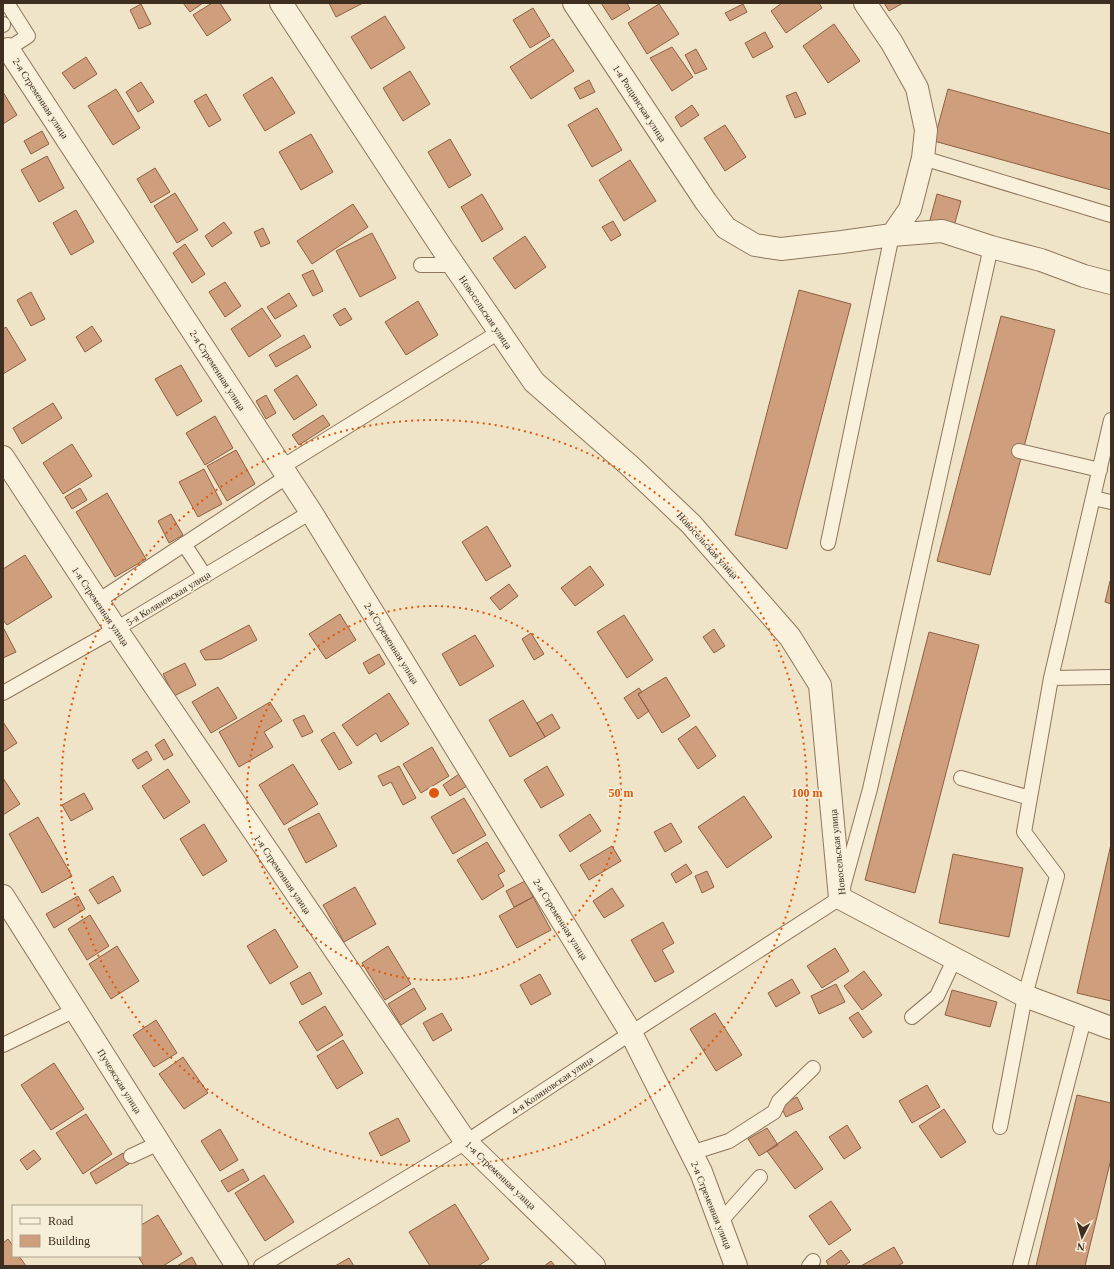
<svg xmlns="http://www.w3.org/2000/svg" width="1114" height="1269" viewBox="0 0 1114 1269" font-family="'Times New Roman',serif">
  <style>
    .building { fill: #cf9f7d; stroke: #8d5f41 }
    .lines { fill: none; stroke-linecap: round; stroke-linejoin: round }
    .lane-casing { stroke: #8d765c; stroke-width: 16 }
    .street-casing { stroke: #8d765c; stroke-width: 24 }
    .lane { stroke: #faf1dc; stroke-width: 14 }
    .street { stroke: #faf1dc; stroke-width: 22 }
    .ring { fill: none; stroke: #df570d; stroke-width: 2; stroke-dasharray: 2 4 }
    .labels { text-anchor: middle; stroke-width: 3; stroke-linejoin: round; paint-order: stroke }
    .street-label { font-size: 10px; fill: #3d2e20; stroke: #f7eed8 }
    .centre { fill: #df570d; stroke: #f7eed8; stroke-width: 2 }
    .ring-label { font-size: 12px; text-anchor: middle; font-weight: bold; fill: #df570d; stroke: #f7eed8; stroke-width: 3; stroke-linejoin: round; paint-order: stroke }
  </style>
  <rect width="100%" height="100%" fill="#f0e4c8"/>
  <!-- building -->
  <path class="building" d="M183,3H203L190,12Z
    M212,3H220L231,20L207,36L193,15Z
    M329,3H363L336,17Z
    M601,3H627L630,9L612,20Z
    M782,3H819L822,8L786,33L771,11Z
    M884,3H903L889,11Z
    M141,4L151,24L139,29L130,10Z
    M659,4L679,34L647,54L628,23Z
    M743,4L747,12L730,21L725,13Z
    M533,8L550,36L530,48L513,20Z
    M385,16L405,48L371,69L351,37Z
    M834,24L860,61L828,83L803,46Z
    M765,32L773,47L753,58L745,43Z
    M553,39L574,71L531,99L510,67Z
    M672,47L693,77L672,91L650,58Z
    M696,49L707,69L695,74L685,55Z
    M86,57L97,74L74,89L62,73Z
    M410,71L430,104L403,121L383,88Z
    M272,77L295,113L265,131L243,95Z
    M589,80L595,92L580,99L574,88Z
    M141,82L154,102L138,112L126,92Z
    M116,89L140,128L113,145L88,106Z
    M948,89L1111,134V190L934,141Z
    M3,92L17,115L3,124Z
    M796,92L806,114L795,118L786,96Z
    M206,94L221,120L209,127L194,101Z
    M692,105L699,115L681,127L675,117Z
    M597,108L622,150L592,167L568,125Z
    M725,125L746,157L725,171L704,138Z
    M42,131L49,144L31,154L24,141Z
    M311,134L333,172L301,190L279,152Z
    M450,139L471,175L449,188L428,152Z
    M47,156L64,188L39,202L21,170Z
    M630,160L656,201L624,221L599,180Z
    M155,168L170,192L151,203L137,179Z
    M175,193L198,230L177,243L154,206Z
    M482,194L503,229L482,242L461,207Z
    M937,194L961,201L954,226L930,220Z
    M353,204L368,227L312,264L297,241Z
    M76,210L94,242L71,255L53,223Z
    M613,221L621,235L611,241L602,227Z
    M224,222L232,233L212,247L205,236Z
    M263,228L270,243L261,247L254,232Z
    M372,233L396,278L360,297L336,251Z
    M525,236L546,267L515,289L493,258Z
    M185,244L205,274L192,283L173,253Z
    M313,270L323,291L313,296L302,275Z
    M225,282L241,306L225,317L209,292Z
    M799,290L851,304L787,549L735,535Z
    M31,292L45,319L31,326L17,300Z
    M289,293L297,306L275,319L267,307Z
    M418,301L438,335L406,355L385,322Z
    M262,308L281,336L249,357L231,329Z
    M345,308L352,319L340,326L333,315Z
    M1001,316L1055,330L990,575L937,561Z
    M92,326L102,341L85,352L76,337Z
    M6,327L26,360L3,374V329Z
    M304,335L311,347L276,367L269,355Z
    M181,365L202,401L177,416L155,379Z
    M297,375L317,405L294,420L274,390Z
    M266,395L276,413L266,419L256,401Z
    M53,403L62,418L22,444L13,428Z
    M323,415L330,425L299,445L292,435Z
    M215,416L233,448L205,465L186,433Z
    M72,444L92,476L63,494L43,463Z
    M236,450L255,484L227,501L207,466Z
    M204,469L222,504L198,517L179,482Z
    M80,488L87,500L72,509L65,497Z
    M107,493L146,559L115,577L76,512Z
    M171,514L183,535L169,543L158,521Z
    M487,526L511,566L486,581L462,542Z
    M25,555L52,597L7,625L3,620V569Z
    M590,566L604,585L575,606L561,588Z
    M1110,581H1111V604L1105,602Z
    M509,584L518,596L500,610L490,598Z
    M340,614L356,640L326,659L309,634Z
    M624,615L653,660L627,678L597,632Z
    M249,625L257,640L221,659L205,660L200,651Z
    M3,629H4L16,652L3,658Z
    M714,629L725,646L714,653L703,637Z
    M929,632L979,645L915,893L865,880Z
    M531,633L544,654L534,660L522,639Z
    M475,635L494,666L460,686L442,654Z
    M379,654L385,664L369,674L363,663Z
    M185,663L196,685L174,696L163,674Z
    M666,677L690,716L662,733L638,694Z
    M218,687L237,718L211,733L192,702Z
    M639,688L642,692L638,694L649,711L638,719L624,698Z
    M389,693L409,724L381,742L376,733L357,746L342,725Z
    M523,700L545,737L510,757L489,720Z
    M270,702L282,721L264,732L273,747L239,767L219,732Z
    M552,714L560,728L545,737L537,723Z
    M304,715L313,732L302,737L293,720Z
    M3,722L17,743L3,752Z
    M696,726L716,756L698,769L678,739Z
    M334,732L352,763L339,770L321,740Z
    M164,739L173,755L164,760L155,745Z
    M432,747L449,776L421,793L403,764Z
    M147,751L152,760L138,769L132,760Z
    M293,764L318,804L284,825L259,785Z
    M399,766L416,798L403,805L391,782L383,786L378,776Z
    M547,766L564,795L541,808L524,780Z
    M168,769L190,802L164,819L142,786Z
    M459,774L467,786L450,796L443,785Z
    M3,778L20,804L3,815Z
    M84,793L93,809L71,821L62,805Z
    M744,796L772,837L727,868L698,827Z
    M464,798L486,835L453,854L431,817Z
    M319,813L337,846L306,863L288,829Z
    M590,814L601,831L570,852L559,835Z
    M38,817L72,876L42,893L9,834Z
    M671,823L682,842L665,852L654,832Z
    M204,824L227,861L203,876L180,839Z
    M487,842L505,871L498,875L504,886L482,900L457,860Z
    M1111,844V1001L1077,993Z
    M612,846L621,861L589,880L580,865Z
    M953,854L1023,868L1009,937L939,923Z
    M686,864L692,873L676,883L671,874Z
    M707,871L714,887L702,893L695,876Z
    M113,876L121,891L98,904L89,890Z
    M525,881L533,897L514,907L506,891Z
    M355,887L376,924L344,942L323,905Z
    M612,888L624,906L604,918L593,901Z
    M78,896L85,909L54,928L46,914Z
    M533,897L551,930L517,948L499,916Z
    M90,915L109,946L87,960L68,929Z
    M663,922L674,943L662,950L674,972L655,982L631,940Z
    M275,929L298,967L270,984L247,946Z
    M117,946L139,981L111,999L89,964Z
    M388,946L411,984L385,1000L362,963Z
    M835,948L849,971L822,988L807,966Z
    M864,971L882,995L862,1010L844,986Z
    M310,972L322,994L302,1005L290,983Z
    M540,974L551,994L531,1005L520,985Z
    M792,979L800,993L776,1007L768,993Z
    M836,984L845,1002L819,1014L811,996Z
    M414,988L426,1009L401,1025L388,1004Z
    M952,990L997,1002L990,1027L945,1015Z
    M325,1006L343,1035L317,1051L299,1022Z
    M858,1012L872,1032L863,1038L849,1018Z
    M442,1013L452,1030L433,1041L423,1023Z
    M715,1013L742,1055L716,1071L690,1029Z
    M156,1020L177,1053L154,1067L133,1035Z
    M343,1040L363,1073L337,1089L317,1056Z
    M183,1057L208,1093L184,1109L159,1074Z
    M54,1063L84,1109L51,1130L21,1085Z
    M927,1085L940,1107L912,1123L899,1101Z
    M1077,1095L1111,1103V1159L1085,1266H1036Z
    M797,1097L803,1109L786,1117L780,1105Z
    M944,1109L966,1142L941,1158L919,1126Z
    M86,1114L112,1154L83,1174L56,1133Z
    M398,1118L410,1141L381,1156L369,1133Z
    M847,1125L861,1148L844,1159L829,1137Z
    M767,1128L778,1145L759,1156L748,1139Z
    M220,1129L238,1160L220,1171L201,1141Z
    M796,1131L823,1169L795,1189L767,1151Z
    M34,1150L41,1159L27,1170L20,1160Z
    M123,1153L129,1164L96,1184L90,1173Z
    M243,1169L249,1180L228,1192L221,1181Z
    M264,1175L294,1222L265,1241L235,1193Z
    M831,1201L851,1230L829,1245L809,1216Z
    M455,1204L489,1259L478,1266H430L409,1232Z
    M158,1215L182,1254L163,1266H144L138,1256H141V1225Z
    M8,1239L13,1246V1256H19L26,1266H3V1243Z
    M894,1247L903,1263L897,1266H861Z
    M841,1250L850,1262L844,1266H829L826,1261Z
    M192,1257L197,1266H177Z
    M349,1258L354,1266H335Z
    M551,1261L555,1266H544Z"/>
  <g class="lines">
    <!-- lane casing -->
    <g class="lane-casing">
      <path id="lane" d="M7,3L28,36L8,49
        M3,24V25
        M923,158L1111,215
        M421,265H453
        M1019,451L1100,470
        M282,467L499,332
        M1093,498L1111,502
        M828,543L892,235
        M184,544L205,576
        M98,601L288,476
        M1051,678L1111,677
        M3,693L116,629L311,512
        M961,778L1030,798
        M912,1017L937,996L955,958
        M3,1045L75,1010
        M1000,1127L1025,996L1057,876L1024,832L1051,678L1111,420
        M691,1153L729,1141L774,1112L779,1101L813,1068
        M131,1156L159,1143
        M720,1222L760,1177
        M261,1266L466,1142L631,1033L840,898L870,789L991,247
        M809,1266L813,1261
        M1020,1266L1084,1019"/>
    </g>
    <!-- street casing -->
    <g class="street-casing">
      <path id="street" d="M281,3L442,248L534,382L630,466L691,524L790,637L820,685L840,898L1025,996L1111,1028
        M574,3L706,202L726,228L755,245L781,249L842,242L892,235L942,231L991,247L1041,260L1084,276L1111,283
        M865,3L892,43L917,88L926,130L923,158L910,209L892,235
        M3,52L8,49L311,512L631,1033L701,1172L736,1266
        M3,457L116,629L466,1142L594,1266
        M3,896L237,1266"/>
    </g>
    <!-- lane -->
    <use href="#lane" class="lane"/>
    <!-- street -->
    <use href="#street" class="street"/>
  </g>
  <!-- distance rings -->
  <g class="ring">
    <circle cx="434" cy="793" r="187"/>
    <circle cx="434" cy="793" r="373"/>
  </g>
  <g class="labels">
    <!-- street labels -->
    <g class="street-label">
      <text transform="translate(41 98) rotate(57)" y="4">2-я Стременная улица</text>
      <text transform="translate(640 103) rotate(57)" y="4">1-я Рощинская улица</text>
      <text transform="translate(486 312) rotate(56)" y="4">Новосельская улица</text>
      <text transform="translate(218 370) rotate(57)" y="4">2-я Стременная улица</text>
      <text transform="translate(708 545) rotate(48)" y="4">Новосельская улица</text>
      <text transform="translate(168 598) rotate(-31)" y="4">5-я Коляновская улица</text>
      <text transform="translate(101 606) rotate(56)" y="4">1-я Стременная улица</text>
      <text transform="translate(392 643) rotate(58)" y="4">2-я Стременная улица</text>
      <text transform="translate(837 852) rotate(-96)" y="4">Новосельская улица</text>
      <text transform="translate(283 874) rotate(56)" y="4">1-я Стременная улица</text>
      <text transform="translate(561 919) rotate(58)" y="4">2-я Стременная улица</text>
      <text transform="translate(120 1081) rotate(58)" y="4">Пучежская улица</text>
      <text transform="translate(552 1085) rotate(-34)" y="4">4-я Коляновская улица</text>
      <text transform="translate(501 1175) rotate(44)" y="4">1-я Стременная улица</text>
      <text transform="translate(712 1205) rotate(68)" y="4">2-я Стременная улица</text>
    </g>
  </g>
  <circle cx="434" cy="793" r="6" class="centre"/>
  <g class="ring-label">
    <text x="621" y="797">50 m</text>
    <text x="807" y="797">100 m</text>
  </g>
  <!-- border -->
  <rect width="1114" height="1269" fill="none" stroke="#3d2e20" stroke-width="8"/>
  <!-- legend -->
  <rect x="12" y="1205" width="130" height="52" fill="#f7eed8" stroke="#ada18e"/>
  <rect x="20" y="1218" width="20" height="6" fill="#faf1dc" stroke="#ada18e"/>
  <text x="48" y="1225" font-size="12" fill="#3d2e20">Road</text>
  <rect x="20" y="1235" width="20" height="12" fill="#cf9f7d" stroke="#ada18e"/>
  <text x="48" y="1245" font-size="12" fill="#3d2e20">Building</text>
  <!-- north arrow -->
  <g transform="translate(1082 1237) rotate(186)" stroke="#f7eed8" stroke-width="3" paint-order="stroke">
  <path d="M0-3L7 15L0 10L-7 15Z" fill="#3d2e20"/>
  <text y="-6" font-size="11" font-weight="bold" text-anchor="middle" fill="#3d2e20">N</text>
  </g>
</svg>
